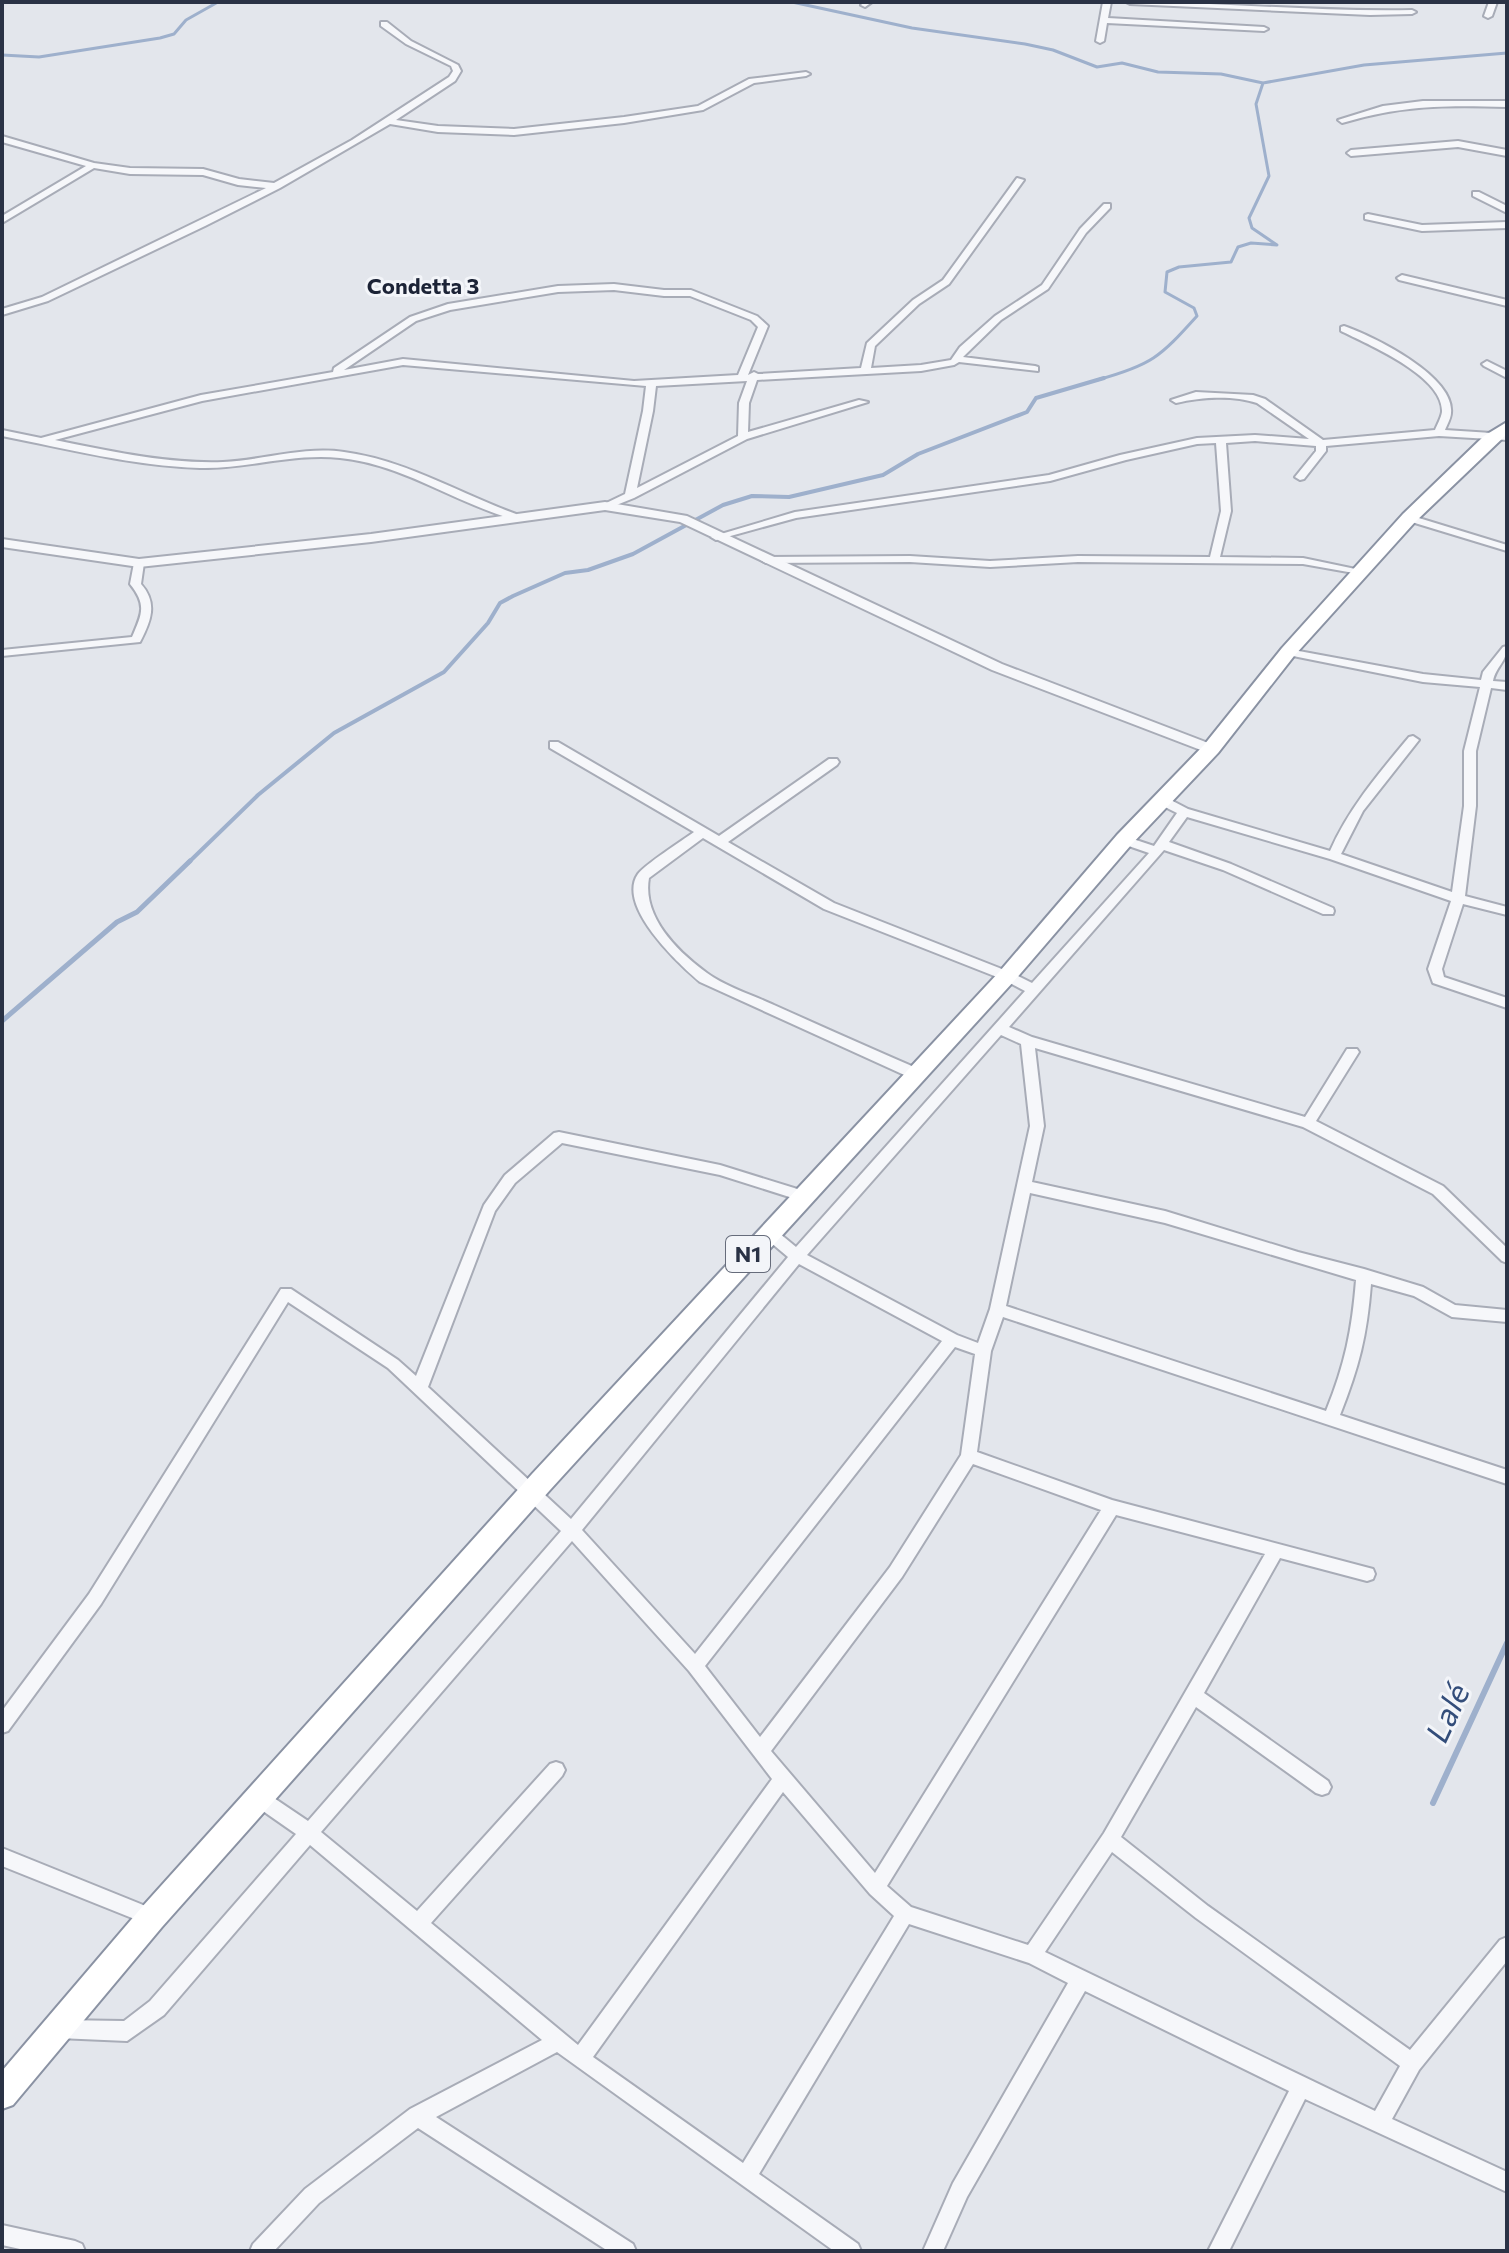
<svg xmlns="http://www.w3.org/2000/svg" width="1509" height="2253" viewBox="0 0 1509 2253" font-family="Commissioner,sans-serif">
  <style>
    .lines { fill: none; stroke-linecap: round; stroke-linejoin: round }
    .stream-far3 { stroke: #9eb0cc; stroke-width: 3 }
    .stream-far2 { stroke: #9eb0cc; stroke-width: 4 }
    .stream-far1 { stroke: #9eb0cc; stroke-width: 5 }
    .stream { stroke: #9eb0cc; stroke-width: 6 }
    .minor-casing { stroke: #a8acb7; stroke-width: 4 }
    .tertiary-casing { stroke: #a8acb7; stroke-width: 4 }
    .trunk-casing { stroke: #8a92a3; stroke-width: 4 }
    .minor { fill: #f6f7fa; fill-rule: evenodd }
    .tertiary { fill: #f6f7fa; fill-rule: evenodd }
    .trunk { fill: #fff; fill-rule: evenodd }
    .labels { text-anchor: middle; stroke-width: 6; stroke-linejoin: round; paint-order: stroke }
    .far-neighbourhood-label { font-size: 22px; font-weight: bold; fill: #1c2336; stroke: #f3f5f9 }
    .shield { fill: #f3f5f9; stroke: #666c7b; stroke-width: 2 }
    .shield-label { font-size: 22px; font-weight: bold; fill: #2a3245 }
    .near-water-label { font-size: 32px; font-style: italic; fill: #334d7a; stroke: #f3f5f9 }
  </style>
  <rect width="100%" height="100%" fill="#e3e6ec"/>
  <g class="lines">
    <!-- stream-far3 -->
    <path class="stream-far3" d="M792,2L912,28L1025,44L1053,50L1097,67L1122,63L1158,72L1221,74L1263,83L1364,65L1507,53
      M2,55L39,57L160,38L174,34L186,20L218,2
      M1097,380C1152,365 1160,357 1197,316L1194,308L1165,292L1167,272L1179,267L1231,262L1238,247L1251,243L1277,245L1252,228L1249,218L1269,176L1256,104L1263,83"/>
    <!-- stream-far2 -->
    <path class="stream-far2" d="M188,863L258,795L334,733L444,672L488,623L500,603L513,596L565,573L588,570L633,554L723,505L752,496L789,497L883,475L918,454L1027,412L1036,398L1104,378"/>
    <!-- stream-far1 -->
    <path class="stream-far1" d="M2,1021L117,922L137,912L190,861"/>
    <!-- stream -->
    <path class="stream" d="M1433,1803L1507,1643"/>
    <!-- minor casing -->
    <g class="minor-casing">
      <path id="minor" d="M864,2H872L865,7L861,5Z
        M1103,2H1111L1108,18L1264,27L1268,29L1264,31L1107,23L1104,41L1100,43L1096,41Z
        M1126,2C1221,2 1317,12 1412,10L1416,12L1412,14L1370,15L1130,4Z
        M1489,2H1497L1492,16L1488,18L1484,16Z
        M381,22H387L411,41L458,65L461,71L455,81L396,120L438,126L514,129L624,117L698,106L749,79L806,72L810,74L806,76L754,83L703,110L624,123L514,135L438,132L390,124L280,188L205,226L48,301L2,315V309L42,297L266,188L238,185L203,175L130,174L94,168L2,223V216L86,166L2,142V136L94,163L130,168L203,169L239,179L274,183L352,140L449,77L453,71L451,66L406,44L381,26Z
        M1423,101H1507V107C1445,105 1402,105 1342,123L1338,120L1383,106Z
        M1458,141L1507,150V156L1458,147L1351,156L1347,153L1351,150Z
        M1017,178L1024,180L949,284L919,304L875,346L871,368L921,365L951,360L960,347L995,316L1042,285L1080,229L1104,204H1110V208L1086,233L1048,289L1001,320L963,357L1035,366L1038,367V371L959,362L954,365L921,371L757,380L749,403L748,432L859,400L868,402L747,439L634,498L609,508L605,509L600,506L625,494L643,411L646,386L403,365L202,401L55,440C110,451 167,464 223,462C264,460 304,446 344,452C405,460 459,493 516,514L517,516L512,519C454,502 402,464 340,458C293,453 247,469 200,468C134,466 67,449 2,436V430L41,438L201,395L333,372L334,368L410,317L448,304L558,286L614,284L664,290H691L757,316L768,326L748,375L754,372L758,374L861,368L867,343L913,300L943,280ZM614,290L664,296H690L751,320L758,327L738,375L634,381L403,359L344,370L416,321L450,310L558,292ZM747,381L739,403L738,436L637,488L653,411L656,386Z
        M1473,192H1479L1507,206V213L1473,196Z
        M1368,214L1422,225L1507,222V228L1422,231L1365,219V215Z
        M1402,275L1507,300V306L1399,280L1397,278Z
        M1344,326C1373,336 1455,376 1451,413C1451,418 1447,425 1445,430L1507,434V440L1439,436L1326,446V451L1304,479L1300,480L1295,477L1316,451V446L1255,441L1226,443L1231,511L1220,557L1303,558L1365,571V575L1303,564L1078,562L990,567L910,562L766,563L761,560L766,557L910,556L990,561L1078,556L1210,557L1221,511L1216,443L1197,444L1126,460L1050,481L796,518L716,540L711,537L795,512L1049,475L1120,455L1197,438L1255,435L1309,439L1257,403C1233,395 1201,397 1176,403L1171,400L1196,392L1253,395L1265,399L1323,440L1435,430C1437,425 1441,418 1442,412C1444,376 1367,344 1341,331V327Z
        M1487,361L1507,371V378L1484,366L1482,364Z
        M1409,515L1507,545V551L1405,520V516Z
        M139,560L144,563L141,584C158,603 151,621 140,642L2,656V650L132,637C142,614 147,605 130,584L134,563Z
        M1507,646C1507,662 1496,666 1493,681L1507,682V690L1491,688L1476,751V806L1465,896L1507,907V915L1463,904L1442,969L1444,977L1507,998V1008L1433,983L1428,969L1451,901L1330,859L1187,817L1169,842L1231,864L1333,908L1334,911L1333,914H1323L1223,870L1164,850L1009,1027L1032,1037L1305,1117L1347,1049H1357L1359,1052L1316,1121L1443,1186L1507,1248V1263L1502,1261L1433,1194L1303,1127L1035,1048L1044,1126L1032,1182L1165,1211L1298,1252L1364,1269L1423,1287L1455,1305L1507,1310V1322L1452,1317L1414,1296L1371,1284C1367,1336 1359,1367 1340,1415L1507,1470V1484L1003,1317L991,1351L977,1452L1112,1500L1373,1569L1375,1574L1373,1579L1367,1581L1280,1558L1204,1693L1328,1781L1331,1787L1328,1793L1322,1795L1316,1793L1196,1707L1121,1837L1208,1906L1410,2050L1500,1940L1507,1937V1961L1419,2070L1392,2119L1507,2172V2192L1305,2099L1229,2251H1208L1289,2091L1085,1991L967,2197L943,2251H923L953,2183L1068,1983L1029,1963L909,1924L759,2174L858,2244L861,2251H834L557,2052L436,2117L633,2244L636,2251H608L418,2128L319,2203L274,2251H250L253,2244L305,2189L410,2109L542,2040L310,1845L164,2015L127,2041L58,2038L51,2036L49,2029L51,2022L58,2020L124,2021L150,2001L296,1834L253,1804L250,1798L253,1792L259,1790L265,1792L308,1821L561,1531L388,1368L288,1302L101,1604L8,1731L2,1733V1711L89,1594L281,1289H291L398,1360L416,1376L484,1205L505,1175L554,1133L559,1132L720,1165L807,1192L809,1196L807,1200L802,1201L720,1175L562,1143L515,1183L495,1211L428,1387L571,1519L788,1257L763,1236L761,1232L763,1228H773L796,1247L1025,991L1002,979L824,909L703,838L649,878C642,917 678,952 707,973C726,987 753,995 774,1005C823,1027 872,1049 921,1070L923,1074L916,1079L911,1078L700,982C679,964 616,906 638,874C644,865 683,840 694,832L550,748V742H558L719,836L829,759H837L839,762L837,765L728,842L834,903L1012,973L1032,983L1149,853L1120,843L1118,840L1120,837L1124,836L1154,846L1177,813L1157,803L1155,800L1157,797H1165L1188,809L1330,851C1349,808 1379,773 1409,737L1413,736L1419,740L1363,811L1341,854L1452,892L1464,806V751L1480,687L1423,682L1288,655L1282,652L1288,649L1423,674L1481,680L1483,672L1503,647ZM1001,1035L1021,1044L1030,1126L990,1309L978,1343L957,1335L807,1255ZM1030,1193L1165,1223L1356,1280C1352,1330 1345,1364 1326,1411L1006,1306ZM799,1264L942,1341L695,1654L582,1530ZM955,1347L975,1354L961,1455L890,1567L760,1737L705,1666ZM973,1464L1101,1510L875,1873L771,1751L902,1577ZM1116,1515L1265,1554L1104,1833L1028,1945L911,1907L887,1886ZM572,1541L689,1671L772,1779L578,2045L431,1923L562,1776L565,1770L562,1764L556,1762L550,1764L417,1911L321,1832ZM783,1792L870,1894L894,1916L743,2163L593,2057ZM1112,1852L1196,1918L1400,2066L1375,2111L1045,1952Z
        M2,1848L158,1911L161,1917L158,1923L152,1926L2,1866Z
        M2,2225L75,2241L82,2244L85,2251H29L2,2245Z"/>
    </g>
    <!-- tertiary casing -->
    <g class="tertiary-casing">
      <path id="tertiary" d="M605,502L687,516L1002,664L1216,746L1218,749L1211,753L1206,752L992,670L680,522L605,510L371,542L139,567L2,547V539L139,559L371,534Z"/>
    </g>
    <!-- trunk casing -->
    <g class="trunk-casing">
      <path id="trunk" d="M1507,422V434L1415,522L1294,656L1218,753L1131,845L1014,981L550,1490L162,1927L13,2105L2,2109V2071L142,1907L532,1474L1000,971L1117,835L1204,745L1282,648L1403,514L1484,436Z"/>
    </g>
    <!-- minor -->
    <use href="#minor" class="minor"/>
    <!-- tertiary -->
    <use href="#tertiary" class="tertiary"/>
    <!-- trunk -->
    <use href="#trunk" class="trunk"/>
  </g>
  <g class="labels">
    <!-- far-neighbourhood labels -->
    <g class="far-neighbourhood-label">
      <text x="423" y="294">Сondetta 3</text>
    </g>
    <!-- shield labels -->
    <rect class="shield" x="726" y="1236" width="44" height="36" rx="6"/>
    <g class="shield-label">
      <text x="748" y="1262">N1</text>
    </g>
    <!-- near-water labels -->
    <g class="near-water-label">
      <text transform="translate(1448 1713) rotate(-65)" y="11">Lalé</text>
    </g>
  </g>
  <!-- border -->
  <rect width="1509" height="2253" fill="none" stroke="#2a3245" stroke-width="8"/>
</svg>
